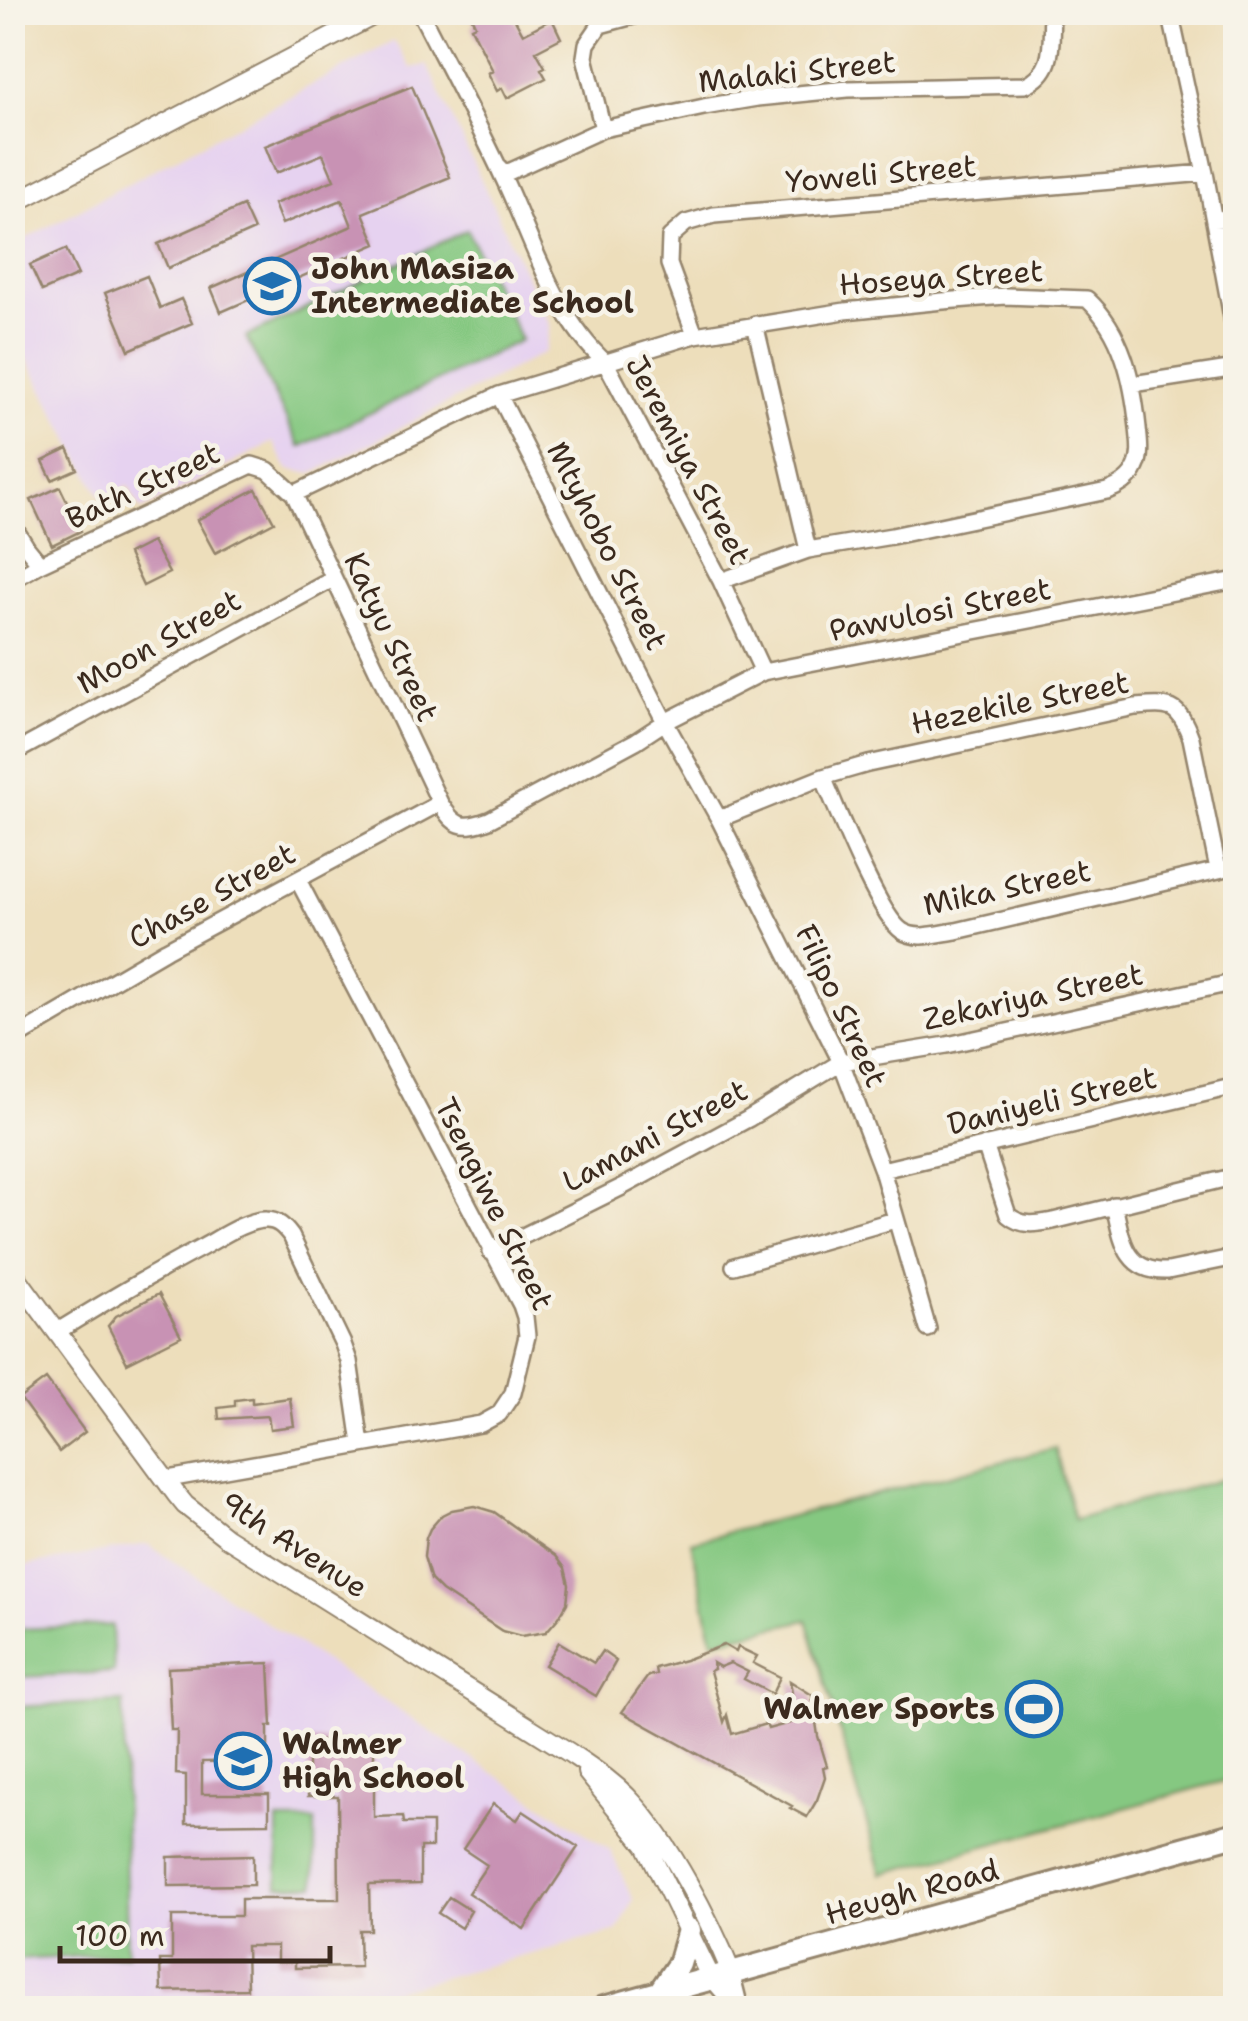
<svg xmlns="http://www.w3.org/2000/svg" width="1248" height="2021" viewBox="0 0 1248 2021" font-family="'Shantell Sans',sans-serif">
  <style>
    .built { fill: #e6d2f0 }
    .green { fill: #85c881; stroke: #607950; stroke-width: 2.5 }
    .building { fill: #c892b4 }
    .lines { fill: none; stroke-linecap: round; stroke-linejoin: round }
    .minor-casing { stroke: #94846c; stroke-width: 20 }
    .tertiary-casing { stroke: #94846c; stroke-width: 22 }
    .primary-casing { stroke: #94846c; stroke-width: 28 }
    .minor { stroke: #fff; stroke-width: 15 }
    .tertiary { stroke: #fff; stroke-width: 18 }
    .primary { stroke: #fff; stroke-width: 22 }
    .labels { text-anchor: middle; stroke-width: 9; stroke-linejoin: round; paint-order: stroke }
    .street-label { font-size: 30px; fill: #3b2a1e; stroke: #f7f3e8 }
    .poi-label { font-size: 30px; font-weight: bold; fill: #3b2a1e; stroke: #f7f3e8; text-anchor: start }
  </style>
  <rect width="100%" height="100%" fill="#f7f3e8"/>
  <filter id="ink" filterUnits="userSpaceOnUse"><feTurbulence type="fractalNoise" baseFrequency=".01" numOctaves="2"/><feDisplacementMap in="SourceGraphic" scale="20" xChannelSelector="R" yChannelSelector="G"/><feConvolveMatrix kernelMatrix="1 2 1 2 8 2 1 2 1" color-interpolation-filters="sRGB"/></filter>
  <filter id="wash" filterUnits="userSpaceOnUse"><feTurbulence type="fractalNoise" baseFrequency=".0048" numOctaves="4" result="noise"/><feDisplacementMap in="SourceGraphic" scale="40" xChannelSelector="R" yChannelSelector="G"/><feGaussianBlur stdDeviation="2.25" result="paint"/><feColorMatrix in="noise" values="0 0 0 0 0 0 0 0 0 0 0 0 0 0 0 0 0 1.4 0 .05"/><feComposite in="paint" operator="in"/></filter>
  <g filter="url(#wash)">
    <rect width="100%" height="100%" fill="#eddebb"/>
    <!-- built -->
    <path class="built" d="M394,41L411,68L427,65L550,326L545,352L312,474L288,469L273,442L141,510L128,486L102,499L13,334L12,246Z
      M147,1544L610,1850L633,1899L618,1931L327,2008H13V1568Z"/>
    <!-- green -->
    <path class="green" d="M467,230L521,340L300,447L246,337Z
      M1055,1448L1074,1520L1235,1476V1778L882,1874L807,1620L713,1641L691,1542Z
      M112,1625L114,1672L22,1677L20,1629Z
      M123,1702L127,1954L13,1960V1707Z
      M278,1821H315V1885L278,1886Z"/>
    <g id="blocks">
      <!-- building -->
      <path class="building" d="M479,12H511L523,34L552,19L561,38L536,51L545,67L541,69L546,78L507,98L502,88L497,91L488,73L493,71L471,27L475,25L471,16Z
        M412,86L450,177L363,213L376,244L221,312L211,288L352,226L342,200L282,224L274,204L334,180L323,154L276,173L265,146Z
        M243,206L254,230L168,268L158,244Z
        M66,249L78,275L42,291L30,265Z
        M147,276L160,308L181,299L192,323L129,350L105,293Z
        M68,449L77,469L52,480L43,461Z
        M60,487L81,531L52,545L31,500Z
        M256,489L274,522L215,553L197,520Z
        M152,542L169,573L143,586L128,554Z
        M159,1294L181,1336L127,1363L108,1326L116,1316Z
        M46,1379L85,1432L59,1452L20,1398Z
        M252,1398V1403L290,1398L294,1426L270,1429L268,1416L219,1419L218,1408L235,1406V1400Z
        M474,1506L494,1512L556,1556L565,1568L569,1585L567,1603L559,1617L546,1632L521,1636L502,1631L442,1591L431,1580L424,1557L426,1538L430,1529L442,1515L452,1510Z
        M559,1642L594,1663L602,1651L616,1661L596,1696L545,1665Z
        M724,1645L736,1652L738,1647L757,1656L753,1663L780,1677L772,1694L744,1679L748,1672L730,1663L720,1667L713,1663L714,1669L710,1671L724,1722L727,1715L732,1734L766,1724L768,1729L797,1721L796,1716L807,1713L794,1706L790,1681L812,1695L818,1736L827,1766L823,1767L825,1777L817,1800L807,1817L790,1808L792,1806L622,1712L648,1676L656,1674L655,1668L685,1660Z
        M269,1663L272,1726H268V1761L202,1762V1794H269V1823L186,1824V1775L176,1774L177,1730H171L168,1668Z
        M308,1741H374V1817L403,1816L404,1823H432V1847H420V1884L369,1885L370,1930H359L360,1967L295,1968V1962H277V1946H246L247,1989L161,1991L160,1960H172V1916H241V1899H339L338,1796H308Z
        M493,1804L517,1820L523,1811L578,1847L524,1929L468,1893L487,1865L463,1849Z
        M253,1855V1885L168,1886V1857Z
        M449,1897L471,1911L461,1928L438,1913Z"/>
    </g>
  </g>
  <g filter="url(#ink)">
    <use href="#blocks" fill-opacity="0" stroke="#94846c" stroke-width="2.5"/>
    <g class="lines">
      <!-- minor casing -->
      <g class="minor-casing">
        <path id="minor" d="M420,12C448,67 477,121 503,177C533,240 553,315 606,363L721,581L763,672
          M1170,12L1205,173L1236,339
          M603,129L585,57L587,44L600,25L648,12
          M502,175L603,129L704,107L757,98L848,89L1025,85C1057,71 1050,43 1052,12
          M1214,219L1236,218
          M755,324L808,550
          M695,335L669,264L670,237L686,223L714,215L1205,173
          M1133,384L1236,368
          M499,395L665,722L719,819L841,1062L882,1170L928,1329
          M294,494L499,395L695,335L845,311L943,301L1005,296L1087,299C1123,332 1133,381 1138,428C1139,440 1142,455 1136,467C1131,479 1118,487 1107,491L892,536L808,550L721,581
          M12,524L27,548L40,564
          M12,580L40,564L252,465L268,470L294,494L440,803C455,827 462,830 489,820L636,741L665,722L763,672L1236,580
          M12,754L333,579
          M823,777C836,807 879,916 902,931C917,941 940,933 956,931L1236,866
          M719,819L823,777L868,764L1135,707C1170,704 1178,703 1191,738L1218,869
          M12,1040L166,950L440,803
          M985,1145L1008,1215C1022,1227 1036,1224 1053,1221L1236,1176
          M882,1170L1236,1086
          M1114,1205C1122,1238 1124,1273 1168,1271L1236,1257
          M491,1252L622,1187L748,1119L841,1062L947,1045L1236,982
          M734,1266L895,1220
          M58,1331C105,1302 152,1274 201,1248C218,1239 247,1219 266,1220C278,1220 284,1227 291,1236L343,1344L349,1361L361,1444
          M168,1479L481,1424L499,1414L513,1393L527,1336L525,1317L521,1305L298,880
          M731,1972L740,2008
          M711,1978L724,1993L738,2004"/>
      </g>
      <!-- tertiary casing -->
      <g class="tertiary-casing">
        <path id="tertiary" d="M12,204L380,12
          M12,1271L176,1494L185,1505L227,1538L570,1753C592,1768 614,1782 632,1802C670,1843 710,1920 731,1972
          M587,1772L646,1845L711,1978"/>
      </g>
      <!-- primary casing -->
      <g class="primary-casing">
        <path id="primary" d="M660,1992L679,1964L689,1930
          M604,2008L1236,1834"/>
      </g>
      <!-- minor -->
      <use href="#minor" class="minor"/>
      <!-- tertiary -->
      <use href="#tertiary" class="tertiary"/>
      <!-- primary -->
      <use href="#primary" class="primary"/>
    </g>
  </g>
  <!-- icons -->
  <defs>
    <g id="school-ring" transform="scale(2.875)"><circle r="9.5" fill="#f7f3e8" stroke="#1f6fb2" stroke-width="1.5"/><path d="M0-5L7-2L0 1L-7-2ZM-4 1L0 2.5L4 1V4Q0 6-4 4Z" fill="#1f6fb2"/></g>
    <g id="stadium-ring" transform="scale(2.875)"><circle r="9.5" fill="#f7f3e8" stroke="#1f6fb2" stroke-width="1.5"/><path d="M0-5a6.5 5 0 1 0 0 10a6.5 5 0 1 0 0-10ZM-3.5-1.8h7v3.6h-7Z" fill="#1f6fb2"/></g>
  </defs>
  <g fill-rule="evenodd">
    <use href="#school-ring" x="272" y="286"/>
    <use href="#stadium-ring" x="1034" y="1709"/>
    <use href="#school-ring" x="243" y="1761"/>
  </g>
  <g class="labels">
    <!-- street labels -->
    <g class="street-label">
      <text transform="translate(797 72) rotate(-6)" y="10">Malaki Street</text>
      <text transform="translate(881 174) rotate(-5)" y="10">Yoweli Street</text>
      <text transform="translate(941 278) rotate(-4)" y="10">Hoseya Street</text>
      <text transform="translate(688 460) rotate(62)" y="10">Jeremiya Street</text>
      <text transform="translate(143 486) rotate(-25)" y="10">Bath Street</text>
      <text transform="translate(607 546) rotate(63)" y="10">Mtyhobo Street</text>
      <text transform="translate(940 610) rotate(-11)" y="10">Pawulosi Street</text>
      <text transform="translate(391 637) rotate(65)" y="10">Katyu Street</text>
      <text transform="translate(159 642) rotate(-29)" y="10">Moon Street</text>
      <text transform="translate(1020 703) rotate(-11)" y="10">Hezekile Street</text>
      <text transform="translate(1007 888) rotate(-12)" y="10">Mika Street</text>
      <text transform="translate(212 896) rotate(-29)" y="10">Chase Street</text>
      <text transform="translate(1033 997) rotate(-12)" y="10">Zekariya Street</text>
      <text transform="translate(841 1006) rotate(65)" y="10">Filipo Street</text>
      <text transform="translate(1052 1101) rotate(-13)" y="10">Daniyeli Street</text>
      <text transform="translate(655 1136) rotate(-28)" y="10">Lamani Street</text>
      <text transform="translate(494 1204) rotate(64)" y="10">Tsengiwe Street</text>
      <text transform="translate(294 1545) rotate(33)" y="10">9th Avenue</text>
      <text transform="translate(912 1892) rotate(-15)" y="10">Heugh Road</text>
    </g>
    <!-- poi labels -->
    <g class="poi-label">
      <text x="311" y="279">John Masiza<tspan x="311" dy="34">Intermediate School</tspan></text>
      <text x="995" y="1719" text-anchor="end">Walmer Sports</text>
      <text x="282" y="1754">Walmer<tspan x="282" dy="34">High School</tspan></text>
    </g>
  </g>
  <!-- margin -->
  <rect width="1248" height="2021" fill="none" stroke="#f7f3e8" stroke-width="50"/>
  <!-- scale -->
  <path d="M60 1946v15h270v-15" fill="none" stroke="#3b2a1e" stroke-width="5"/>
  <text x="75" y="1946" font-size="30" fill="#3b2a1e" stroke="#f7f3e8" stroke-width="8" paint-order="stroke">100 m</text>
</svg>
